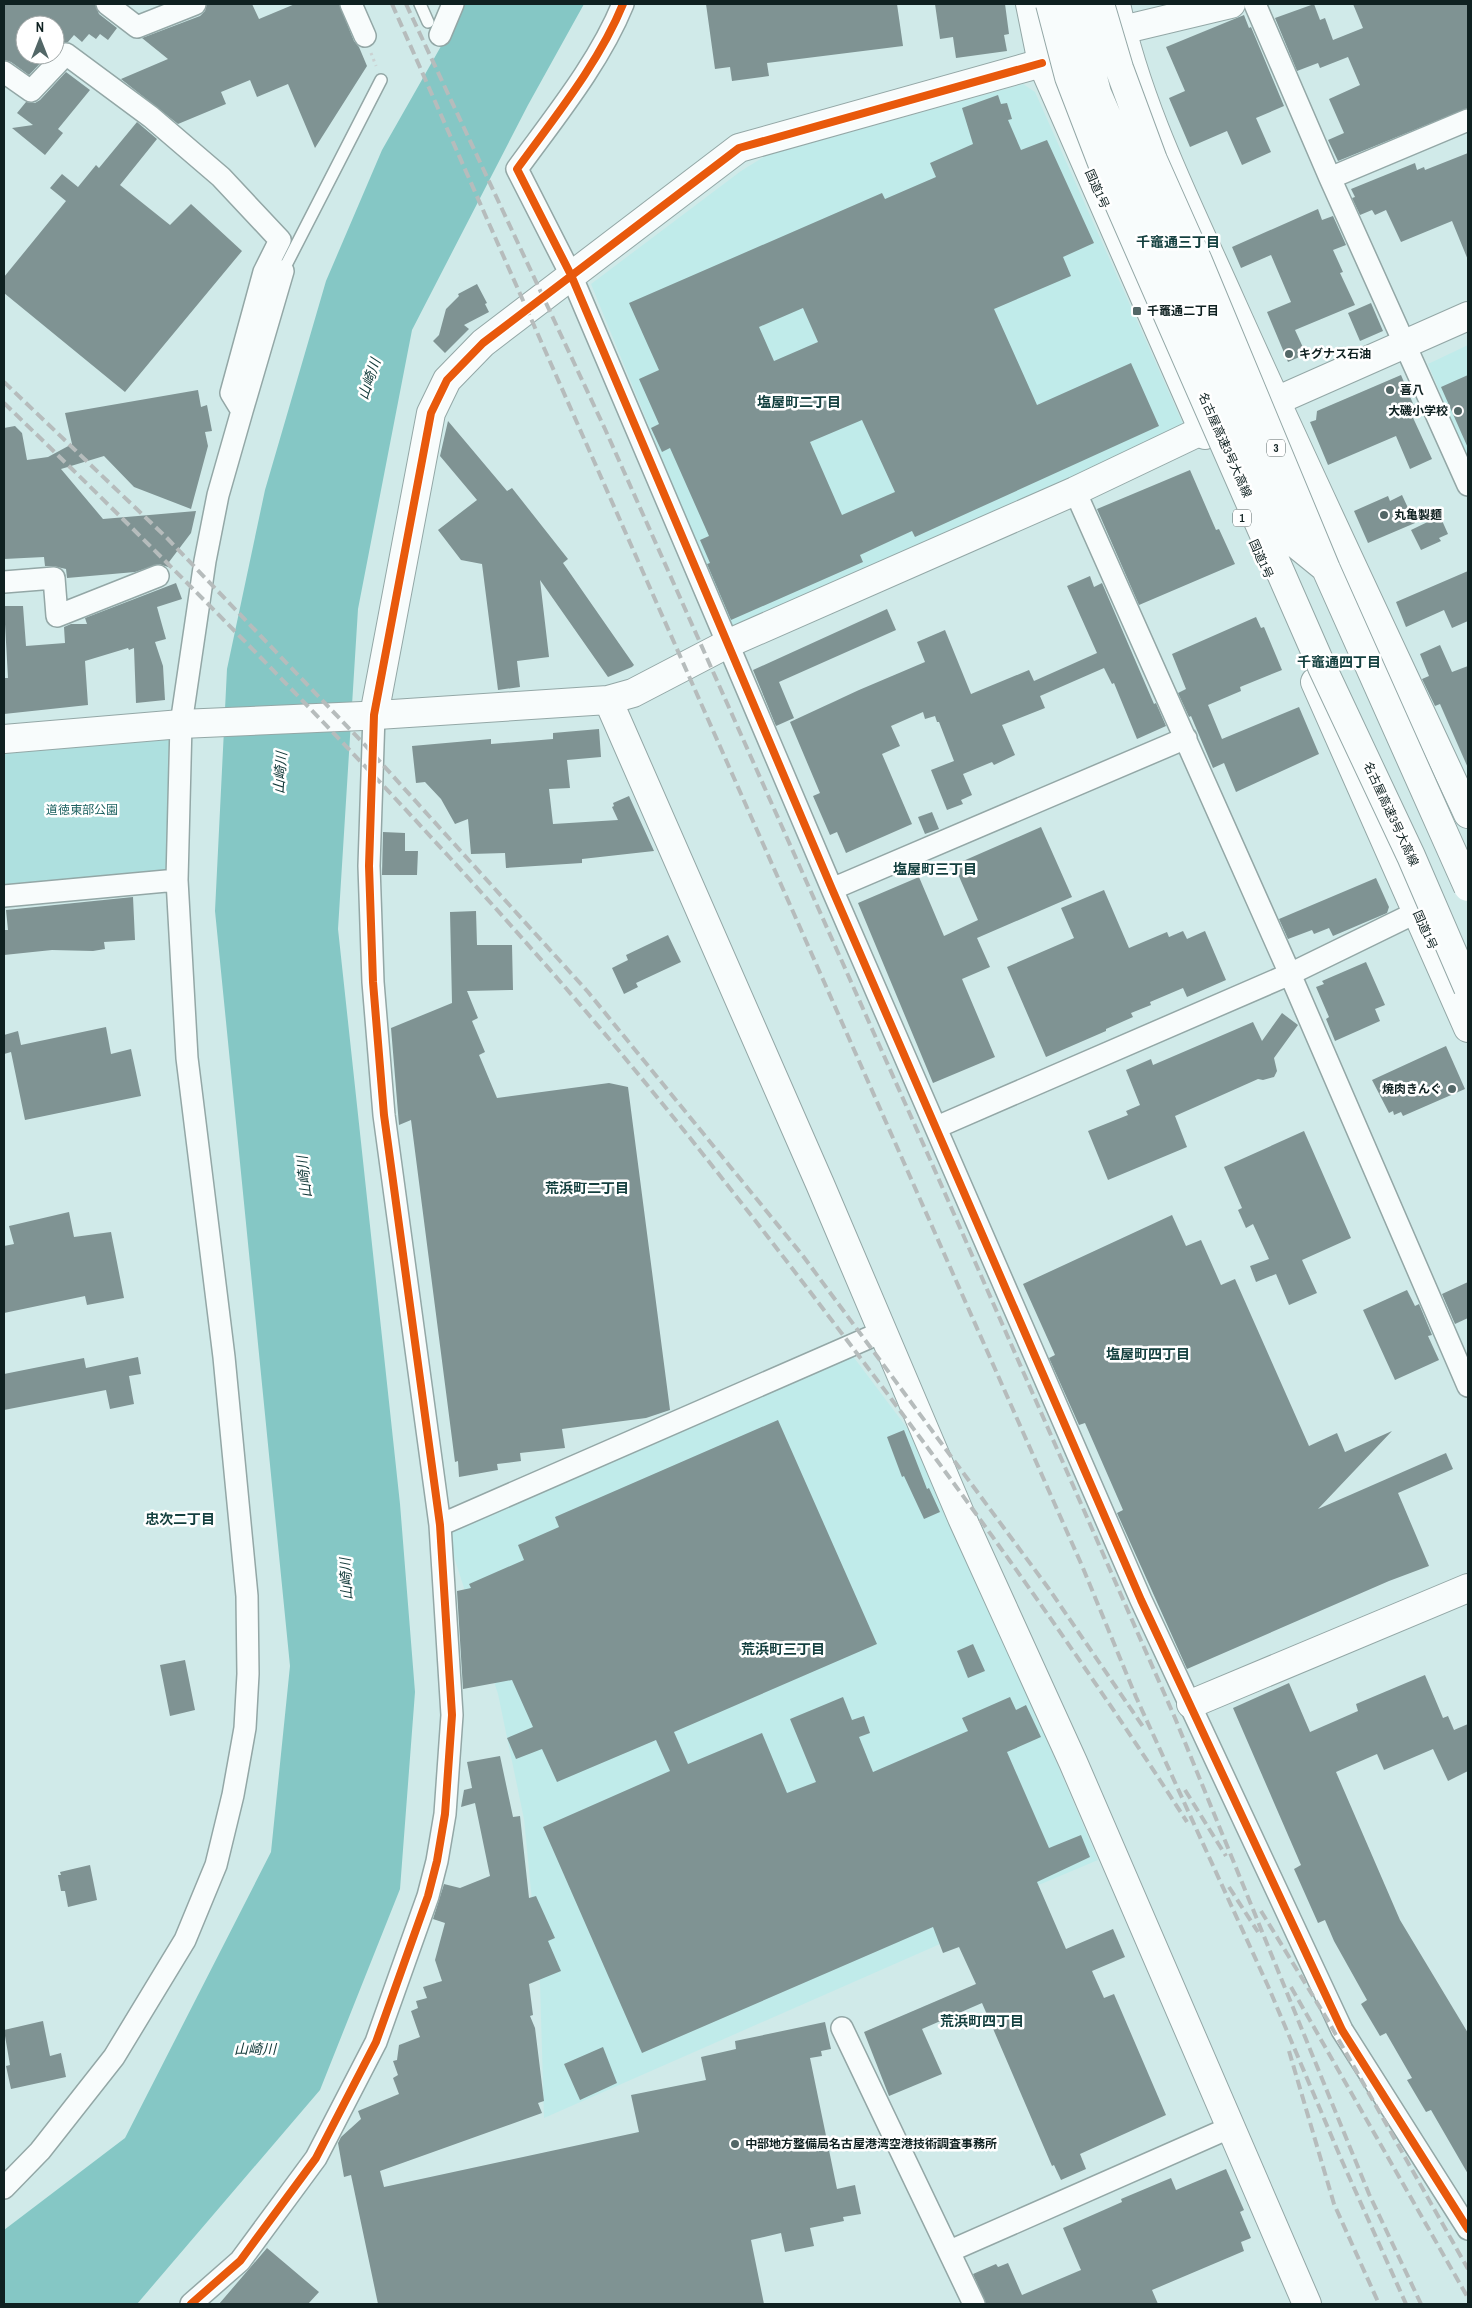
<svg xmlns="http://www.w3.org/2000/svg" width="1472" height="2308" viewBox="0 0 1472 2308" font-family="'Archivo Narrow','Noto Sans JP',sans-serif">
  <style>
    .built { fill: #c0ebea }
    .green { fill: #aee0df }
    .water { fill: #85c7c5 }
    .building { fill: #7f9393; fill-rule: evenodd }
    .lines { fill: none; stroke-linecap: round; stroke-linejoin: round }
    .lane-casing { stroke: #93a7a6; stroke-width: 14 }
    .street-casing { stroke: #93a7a6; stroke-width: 24 }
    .secondary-casing { stroke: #93a7a6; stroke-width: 30 }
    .highway-casing { stroke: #93a7a6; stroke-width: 30 }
    .path { stroke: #cbd2d2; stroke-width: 3; stroke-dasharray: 2.5 4; stroke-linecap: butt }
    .lane { stroke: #f8fcfc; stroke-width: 11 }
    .street { stroke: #f8fcfc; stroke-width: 21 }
    .secondary { stroke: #f8fcfc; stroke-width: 28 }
    .highway { stroke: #f8fcfc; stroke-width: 28 }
    .rail { stroke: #b6bcbc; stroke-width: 4; stroke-dasharray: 10 5; stroke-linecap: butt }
    .highway-bridge-casing { stroke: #93a7a6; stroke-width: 30; stroke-linecap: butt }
    .highway-bridge { stroke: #f8fcfc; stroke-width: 28 }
    .cycleway-casing { stroke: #fff; stroke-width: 11 }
    .cycleway { stroke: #e8590c; stroke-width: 8 }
    .poi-dot { fill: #536767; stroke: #fff; stroke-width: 2 }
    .labels { text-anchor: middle; stroke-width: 5; stroke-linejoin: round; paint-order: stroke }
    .shield { fill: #fff; stroke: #576464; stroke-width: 1 }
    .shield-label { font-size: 11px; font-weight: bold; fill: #0f2121 }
    .street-label { font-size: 12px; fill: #0f2121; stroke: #fff }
    .poi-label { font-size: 12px; font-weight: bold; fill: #0f2121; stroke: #fff; text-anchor: start }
    .park-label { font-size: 12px; fill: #1d6261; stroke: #fff }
    .neighbourhood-label { font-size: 14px; font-weight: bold; fill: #14403f; stroke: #fff }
    .water-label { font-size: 14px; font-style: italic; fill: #103838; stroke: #fff }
  </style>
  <rect width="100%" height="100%" fill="#d0eae9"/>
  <!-- built -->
  <path class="built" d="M1023,84L1035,92L1184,426L733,633L591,284L741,171L765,156Z
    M1468,345V459L1428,364Z
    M849,1351L923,1449L1098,1860L951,1922L956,1937L544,2118L540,1983L524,1819L498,1694L447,1535Z"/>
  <!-- green -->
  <path class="green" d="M181,724L177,880L4,896V739Z"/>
  <!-- water -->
  <path class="water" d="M465,4H584L528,105L412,330L358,609L338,929L400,1504L415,1692L400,1889L320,2090L137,2304H4V2230L125,2138L271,1852L290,1666L215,911L227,669L265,490L326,281L382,150Z"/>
  <!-- building -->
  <path class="building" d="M4,4H95L99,14L117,28L108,40L100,34L96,39L89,34L82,42L74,35L68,42H62L55,47V25H25V55H48L29,75L11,62L4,60Z
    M207,4H252L259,19L295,4H339L354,41L359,47L367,66L315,148L288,84L257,97L250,80L221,92L226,104L178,124L121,79L168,59L142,38L200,16L205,11Z
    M706,4H897L903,46L767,63L769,76L732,81L730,67L715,69Z
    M935,4H1005L1009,34L1004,35L1007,51L956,58L953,37L940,39Z
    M1314,4L1320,20L1325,18L1333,40L1363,28L1353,4H1468V108L1338,161L1328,140L1344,133L1329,99L1360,85L1348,57L1320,68L1318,63L1297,71L1275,18Z
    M1244,15L1249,28L1251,27L1284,106L1256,118L1271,152L1242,165L1227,131L1190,147L1169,98L1185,91L1166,47Z
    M66,72L90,90L58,129L63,133L45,155L12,128L33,125L17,113L26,102L35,103L40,100Z
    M998,95L1001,104L1007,103L1012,119L1008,120L1021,150L1047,140L1094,243L1063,257L1071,276L994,309L1037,405L1131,363L1159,426L915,537L912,531L860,555L863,562L731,620L707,564L710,563L700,540L709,536L670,448L662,452L651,428L659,424L639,379L659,370L629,303L882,193L885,199L936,177L930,163L973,144L962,108ZM803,308L818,342L774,361L759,327ZM862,420L895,492L842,515L810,442Z
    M137,122L157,139L120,185L170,225L191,204L242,251L125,392L4,293V277L66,201L50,188L62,174L78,187L96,165L99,168Z
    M1468,153V260L1452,221L1401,242L1386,210L1375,215L1372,210L1360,215L1352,198L1355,197L1351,189L1415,163L1417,170L1424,167L1425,170Z
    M1318,209L1322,220L1333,216L1346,245L1333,250L1343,272L1340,273L1355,305L1295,330L1306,354L1288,362L1267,312L1291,302L1271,255L1241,268L1232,247Z
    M477,284L487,303L485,304L489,312L464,325L469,329L445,353L433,341L439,335L446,309L459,296L458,294Z
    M1371,303L1383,331L1360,341L1348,313Z
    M1401,375L1414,406L1409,409L1432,459L1410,469L1396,436L1328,465L1310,422L1316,420L1317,411Z
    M1468,375V448L1441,387Z
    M198,390L201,407L207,405L212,431L205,432L208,446L191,509L134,487L104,456L61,469L103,519L196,511L191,533L169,562L171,568L159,564L135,572L67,578L66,569L53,566H45L44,557L4,559V428L15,426L22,433L27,460L48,457L72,444L65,413Z
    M448,421L507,491L512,488L568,559L563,563L634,665L632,667L608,677L540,580L549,657L517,661L520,687L498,690L482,564L461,560L438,530L477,500L440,456Z
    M1190,470L1216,530L1219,529L1235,564L1139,605L1097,509Z
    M1402,495L1415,523L1368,543L1354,511L1388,496L1390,501Z
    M1440,516L1448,534L1439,538L1441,541L1421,550L1411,530Z
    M1468,571V621L1452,628L1444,610L1406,627L1396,602Z
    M1090,576L1094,587L1102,583L1154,704L1156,703L1166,726L1137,739L1114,683L1112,684L1104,668L1040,696L1045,708L1002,725L1015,755L994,765L992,762L963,774L972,795L961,800L963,804L947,810L931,770L954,761L939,722H937L935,716L925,719L923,712L891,726L900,746L882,754L912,824L846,853L837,832L830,835L813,796L820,793L790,722L859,690L925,662L917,642L945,630L971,694L1029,670L1034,681L1097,653L1067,586Z
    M176,583L182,599L157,607L166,639L155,642L163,666L165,700L136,703L134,648L129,650L128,648L85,661L88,705L4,714V678H8L4,606H23L26,646L65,643L64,627L71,624H87L85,618Z
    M887,609L896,630L779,682L794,718L776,726L753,670Z
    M1256,617L1261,628L1264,627L1282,670L1240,687L1241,691L1208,705L1222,739L1299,707L1319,754L1236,792L1224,763L1213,768L1191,716L1189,717L1178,693L1186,689L1172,654Z
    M1440,645L1452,672L1468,666V768L1440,704L1435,706L1422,679L1429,676L1420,654Z
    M599,729L601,757L567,760L570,788L549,789L553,824L618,820L612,807L614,806L613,803L629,796L654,851L582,859V863L506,868L505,853L471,854L468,819L455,824L441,799L425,782L416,783L412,746L491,739V744L553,739V733Z
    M932,812L939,829L925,834L918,817Z
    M1041,827L1072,897L977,938L990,967L962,979L995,1057L933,1083L858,903L919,877L944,936L978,920L954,865Z
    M383,832L405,833V851H418L417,875H382Z
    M1376,878L1389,907L1387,913L1333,936L1329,928L1314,934L1312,930L1288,939L1279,919Z
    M1104,890L1129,948L1167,932L1169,937L1183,931L1187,939L1205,931L1226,980L1187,997L1183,988L1150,1002L1151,1005L1131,1013L1133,1017L1106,1029V1031L1046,1057L1007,967L1074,938L1061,908Z
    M133,897L135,940L104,942L105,949L93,951L52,950L4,955V930H8L6,910Z
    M476,911L477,945H512L513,990L467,991L478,1018L472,1021L485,1052L479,1055L497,1098L609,1083L628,1087L670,1410L646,1418L562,1429L565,1448L520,1453L521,1461L497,1464L498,1470L459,1477L458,1461L455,1462L411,1120L399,1125L391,1028L452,1003L450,912Z
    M668,935L681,962L636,983L638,987L624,994L612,968L628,960L626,955Z
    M1366,962L1385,1005L1375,1009L1380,1021L1335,1041L1326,1019L1329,1017L1316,987L1324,984L1322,981Z
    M1282,1013L1298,1025L1274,1058L1277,1071L1274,1077L1263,1080L1258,1079L1175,1116L1187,1147L1108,1180L1088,1131L1128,1115L1126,1111L1140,1105L1126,1070L1151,1059L1153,1065L1253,1022L1262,1041Z
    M106,1027L111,1054L131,1049L141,1096L25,1120L11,1052L4,1054V1035L18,1031L21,1045Z
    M1446,1046L1465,1089L1403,1116L1401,1112L1394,1115L1393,1111L1389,1113L1372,1080Z
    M1304,1131L1351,1238L1302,1260L1317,1293L1289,1305L1276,1274L1256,1282L1250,1266L1269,1259L1253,1224L1246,1228L1238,1210L1242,1208L1224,1167Z
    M69,1212L74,1237L111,1232L124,1298L87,1305L85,1296L4,1313V1246L14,1244L9,1226Z
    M1172,1215L1186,1246L1201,1240L1221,1285L1235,1279L1309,1446L1337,1433L1345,1452L1392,1431L1318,1509L1446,1453L1453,1469L1398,1493L1429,1566L1389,1581L1187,1669L1117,1513L1123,1510L1085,1423L1079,1425L1049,1358L1055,1355L1023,1284Z
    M1468,1282V1318L1455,1324L1442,1294Z
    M1407,1290L1415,1306L1419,1304L1432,1335L1428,1336L1439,1360L1395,1380L1363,1310Z
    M138,1357L141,1374L129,1376L134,1404L110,1409L106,1390L4,1410V1374L84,1358L86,1368Z
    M778,1420L877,1644L674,1732L688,1764L762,1733L787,1793L816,1782L790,1719L843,1697L852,1720L864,1716L870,1733L859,1737L873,1772L968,1731L962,1718L1010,1697L1016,1710L1026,1705L1041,1737L1007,1752L1049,1848L1081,1835L1090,1857L1037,1882L1066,1949L1113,1929L1125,1957L1092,1971L1104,1998L1114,1994L1166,2115L1080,2154L1086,2169L1061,2180L1054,2165L1052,2166L982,2003L922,2029L942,2074L889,2096L864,2032L976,1984L959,1947L943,1953L933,1927L642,2053L543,1827L670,1771L656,1740L557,1782L542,1749L516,1759L507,1738L533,1727L512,1680L463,1689L457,1591L471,1588L469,1584L524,1560L518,1545L559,1527L555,1517Z
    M904,1430L927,1489L929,1488L940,1512L924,1519L904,1476L902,1477L887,1437Z
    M973,1644L985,1671L968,1678L957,1651Z
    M185,1660L195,1710L170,1716L160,1665Z
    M1425,1675L1443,1718L1448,1716L1454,1730L1468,1724V1771L1448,1781L1433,1749L1384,1770L1377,1754L1336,1772L1400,1920L1468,2033V2174L1431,2110L1426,2112L1407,2080L1412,2078L1386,2033L1380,2036L1361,2004L1367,2000L1334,1941L1325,1920L1318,1923L1294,1869L1301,1865L1233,1708L1289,1683L1310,1732L1358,1711L1356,1704Z
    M500,1756L513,1817L520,1816L529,1898L536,1896L555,1938L548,1941L561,1971L529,1984L533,2015L530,2016L535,2028L544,2101L538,2103L542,2113L380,2171L384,2187L639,2132L631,2095L706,2080L701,2057L736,2049L735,2041L825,2022L831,2049L821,2051L822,2056L810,2058L837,2189L855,2185L861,2214L843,2217L844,2221L810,2228L814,2246L785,2252L781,2233L751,2240L764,2304H378L351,2175L344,2177L338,2143L341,2137L361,2119L358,2111L399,2094L393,2078L398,2075L393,2061L397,2060L399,2045L420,2037L411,2011L418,2008L416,2001L427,1998L423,1987L442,1981L435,1960L445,1923L433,1919L444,1884L460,1888L490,1876L475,1803L461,1807L464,1790L472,1788L467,1762Z
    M90,1865L97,1900L68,1907L65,1891H61L58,1875H61L60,1872Z
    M43,2021L50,2056L61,2053L66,2077L11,2089L6,2066L10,2065L4,2030Z
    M603,2047L617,2083L580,2100L564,2064Z
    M1226,2169L1244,2210L1240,2212L1251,2238L1241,2242L1244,2251L1152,2290L1158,2304H986L973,2274L996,2264L998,2267L1008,2263L1022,2295L1081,2270L1063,2228L1122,2202L1121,2199L1171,2178L1176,2190Z
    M267,2248L319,2292L308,2304H219Z"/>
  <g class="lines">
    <!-- lane casing -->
    <g class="lane-casing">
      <path id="lane" d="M420,4L428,22
        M283,271L381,80"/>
    </g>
    <!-- street casing -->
    <g class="street-casing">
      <path id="street" d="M107,4L137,27L195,4
        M351,4L365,36
        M623,4C599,63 554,118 517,169L571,275L832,889L1141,1600L1342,2030L1468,2229
        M1255,4L1330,178L1468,485
        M440,35L453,4
        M4,72L31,91L66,54L151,117L221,177L280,240L264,272L231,393L242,411L218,495L205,561L181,724L177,880L187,1058L224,1357L247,1596L248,1674L245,1728L233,1795L216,1865L185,1940L114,2057L40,2151L4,2188
        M1330,178L1468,120
        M242,411L283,271
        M1075,491L1290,974L1468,1386
        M4,582L54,578L57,616L158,576
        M832,889L1186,738
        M4,896L177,880
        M937,1127L1290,974L1417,912
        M440,1525L882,1332
        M842,2028L974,2304
        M950,2251L1229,2128
        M191,2304L240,2261L316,2158L376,2042L428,1896L437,1861L445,1814L452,1715L440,1525L384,1115L373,982L369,866L374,715"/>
    </g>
    <!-- secondary casing -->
    <g class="secondary-casing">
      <path id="secondary" d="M1122,30L1231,4
        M608,700L820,1184L962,1518L1073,1762L1307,2304
        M374,715L431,413L447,380L483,343L739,148L1042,63
        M4,739L181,724L362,716L608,700L633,693L727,644L1075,491L1203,430L1276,401L1468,316
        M1191,1704L1468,1588"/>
    </g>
    <!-- highway casing -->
    <g class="highway-casing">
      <path id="highway" d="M1030,4L1042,63L1205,435
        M1116,4C1138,108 1188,205 1231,302C1308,474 1389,644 1468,814
        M1315,682L1468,1028"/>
    </g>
    <!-- path -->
    <path class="path" d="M371,53L376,66"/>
    <!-- lane -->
    <use href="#lane" class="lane"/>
    <!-- street -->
    <use href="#street" class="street"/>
    <!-- secondary -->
    <use href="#secondary" class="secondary"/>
    <!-- highway -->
    <use href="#highway" class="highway"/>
    <!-- rail -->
    <path class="rail" d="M392,4L1083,1568L1136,1697L1268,1986L1342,2161L1406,2304
      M406,4L605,429L929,1157L1175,1718L1369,2194L1421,2304
      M4,382L167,538L364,744L588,992L803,1256L1049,1589L1144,1728
      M4,403C205,597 401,796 583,1008C667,1107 748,1210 827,1314C953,1479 1075,1647 1187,1822
      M1185,1790L1226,1856
      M1229,1887L1258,1932
      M1261,1911L1327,2019L1468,2269
      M1291,1987L1468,2298
      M1289,2051L1334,2204L1379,2304"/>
    <!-- highway-bridge casing -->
    <g class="highway-bridge-casing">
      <path id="highway-bridge" d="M1050,4L1069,77L1109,181L1322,667L1411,856L1468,988
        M1074,4L1097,93L1291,540L1323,566
        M1100,4L1119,68L1153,160L1198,261L1326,569L1468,887"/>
    </g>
    <!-- highway-bridge -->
    <use href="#highway-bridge" class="highway-bridge"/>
    <!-- cycleway casing -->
    <g class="cycleway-casing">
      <path id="cycleway" d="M623,4C599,63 554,118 517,169L571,275L832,889L1141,1600L1342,2030L1468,2229
        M191,2304L240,2261L316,2158L376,2042L428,1896L437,1861L445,1814L452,1715L440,1525L384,1115L373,982L369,866L374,715L431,413L447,380L483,343L739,148L1042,63"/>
    </g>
    <!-- cycleway -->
    <use href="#cycleway" class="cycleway"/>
  </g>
  <!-- markers -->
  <g class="poi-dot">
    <rect x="1132" y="306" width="10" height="10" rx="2.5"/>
    <circle cx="1289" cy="354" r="5"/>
    <circle cx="1390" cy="390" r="5"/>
    <circle cx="1458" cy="411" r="5"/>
    <circle cx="1384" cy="515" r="5"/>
    <circle cx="1452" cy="1089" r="5"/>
    <circle cx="735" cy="2144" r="5"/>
  </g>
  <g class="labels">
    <!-- shield labels -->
    <g class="shield">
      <rect x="1267" y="439.5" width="18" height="17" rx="4"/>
      <rect x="1233" y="509.5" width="18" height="17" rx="4"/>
    </g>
    <g class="shield-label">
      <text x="1276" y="452">3</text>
      <text x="1242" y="522">1</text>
    </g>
    <!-- street labels -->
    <g class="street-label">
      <text transform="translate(1097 189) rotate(66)" y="4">国道1号</text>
      <text transform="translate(1225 445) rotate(66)" y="4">名古屋高速3号大高線</text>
      <text transform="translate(1261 559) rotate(66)" y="4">国道1号</text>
      <text transform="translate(1391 814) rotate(65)" y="4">名古屋高速3号大高線</text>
      <text transform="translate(1425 930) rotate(66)" y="4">国道1号</text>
    </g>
    <!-- poi labels -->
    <g class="poi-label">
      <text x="1147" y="315">千竈通二丁目</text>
      <text x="1299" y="358">キグナス石油</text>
      <text x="1400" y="394">喜八</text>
      <text x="1448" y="415" text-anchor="end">大磯小学校</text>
      <text x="1394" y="519">丸亀製麺</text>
      <text x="1442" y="1093" text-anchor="end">焼肉きんぐ</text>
      <text x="745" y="2148">中部地方整備局名古屋港湾空港技術調査事務所</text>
    </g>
    <!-- park labels -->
    <g class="park-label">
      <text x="82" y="814">道徳東部公園</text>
    </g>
    <!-- neighbourhood labels -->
    <g class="neighbourhood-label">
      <text x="1178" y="247">千竈通三丁目</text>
      <text x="799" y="407">塩屋町二丁目</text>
      <text x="1339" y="667">千竈通四丁目</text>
      <text x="935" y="874">塩屋町三丁目</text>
      <text x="587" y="1193">荒浜町二丁目</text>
      <text x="1148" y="1359">塩屋町四丁目</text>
      <text x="180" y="1524">忠次二丁目</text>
      <text x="783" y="1654">荒浜町三丁目</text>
      <text x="982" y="2026">荒浜町四丁目</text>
    </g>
    <!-- water labels -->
    <g class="water-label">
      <text transform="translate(369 379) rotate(-71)" y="5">山崎川</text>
      <text transform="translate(280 773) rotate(-86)" y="5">山崎川</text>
      <text transform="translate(304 1177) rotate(-96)" y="5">山崎川</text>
      <text transform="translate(346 1579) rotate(-93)" y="5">山崎川</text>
      <text x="255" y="2054">山崎川</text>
    </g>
  </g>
  <!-- border -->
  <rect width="1472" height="2308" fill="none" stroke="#0f2121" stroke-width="10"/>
  <!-- north arrow -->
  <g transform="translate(40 40)"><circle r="24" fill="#ffffff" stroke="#9fa6a6"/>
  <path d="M0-4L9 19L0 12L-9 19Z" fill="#536767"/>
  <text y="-8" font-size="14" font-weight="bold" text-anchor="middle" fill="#0f2121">N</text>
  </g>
</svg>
